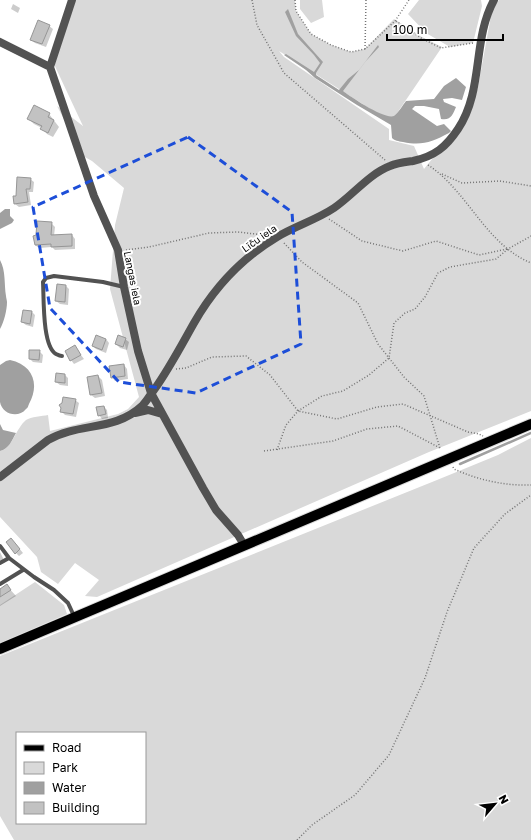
<svg xmlns="http://www.w3.org/2000/svg" width="531" height="840" viewBox="0 0 531 840" font-family="'Golos Text',sans-serif">
  <style>
    .green { fill: #d9d9d9; fill-rule: evenodd }
    .water { fill: #a0a0a0 }
    .shadow { fill: #0003 }
    .lines { fill: none; stroke-linecap: round; stroke-linejoin: round }
    .stream { stroke: #a0a0a0; stroke-width: 2.5 }
    .building { fill: #c2c2c2; stroke: #969696 }
    .primary-casing { stroke: #dbdbdb; stroke-width: 12 }
    .path { stroke: #747474; stroke-width: 1.5; stroke-dasharray: 1 2; stroke-linecap: butt }
    .lane { stroke: #525252; stroke-width: 4 }
    .street { stroke: #525252; stroke-width: 8 }
    .primary { stroke: #000; stroke-width: 10 }
    .marked { fill: none; stroke: #1d4ed8; stroke-width: 3; stroke-dasharray: 8 5; stroke-linejoin: round }
    .labels { text-anchor: middle; stroke-width: 4; stroke-linejoin: round; paint-order: stroke }
    .street-label { font-size: 10px; fill: #000; stroke: #fff }
  </style>
  <rect width="100%" height="100%" fill="#fff"/>
  <!-- green -->
  <path class="green" d="M75,0H295L296,11L311,34L331,45L351,52L365,49L394,19L422,37L442,47L391,122L279,51L284,57L389,129V140L414,146L424,169L471,111L478,87L492,10L499,0H531V411L429,452L97,597L85,596L99,580L75,563L58,584L41,572L37,557L0,517V451C12,449 16,428 26,420C31,417 42,416 48,415L50,431L118,414L128,409L139,397L110,289L115,225L124,188L92,161L83,156L57,106L83,126L53,62Z
    M300,0H322L324,17L311,23L300,9Z
    M419,0H481L482,6L473,43L450,47L426,33L408,14Z
    M531,438V840H14L0,816V656L437,480L498,455ZM17,733H145V823H17Z
    M35,582L64,605L67,614L0,643V605Z"/>
  <!-- water -->
  <path class="water" d="M288,9L298,34L323,62L316,73V75L339,90L348,79L359,70L378,45L379,47L366,61L343,91C351,97 385,120 394,116C398,113 403,105 406,101L434,99L444,86L456,78L466,87L462,100L452,98L443,99L444,102L456,107C453,114 451,121 441,119L439,109L424,106H415L412,109L437,126L444,124L451,131L449,133C432,142 422,146 403,142C398,141 395,141 392,138L391,125L357,105L315,78L306,70L284,55L286,54L314,72L320,63L314,55L296,36L285,12Z
    M5,209H10V216L14,220L12,223L0,229V213Z
    M0,260C6,271 4,284 6,296C6,297 7,301 7,302C7,310 4,322 0,329Z
    M10,360C33,365 40,384 29,404C28,406 28,408 26,409C18,419 2,414 0,402C0,392 0,376 0,365L6,361Z
    M0,424L3,430L16,433C12,440 9,449 0,451Z"/>
  <!-- shadow -->
  <path class="shadow" d="M13,4L20,8L18,13L11,9Z
    M49,26L53,29L46,47L35,43L31,40Z
    M49,114L59,127L53,137L47,134L42,128L34,124L28,118Z
    M30,179L34,182L33,192H29L31,205L19,207L15,204L14,197H17Z
    M51,223L55,227L54,236L72,235L75,239V249L55,250L52,247L39,248L35,245Z
    M66,286L69,289L68,305L60,304L56,301Z
    M32,312L35,315L33,327L26,325L22,322Z
    M96,336L106,339L109,343L106,353L96,349L93,346Z
    M125,339L129,342L127,350L120,348L116,344Z
    M75,347L84,359L74,364L71,360Z
    M39,351L43,355L42,363L33,362L30,359Z
    M124,365L127,369L128,379L115,381L112,377Z
    M65,375L68,378V386L60,385L56,382Z
    M98,376L102,380L105,396L95,398L91,395Z
    M75,400L79,403L76,417L65,415L61,411Z
    M104,407L107,410L108,418L102,419L99,415Z
    M14,542L23,553L19,556L16,553Z
    M0,552L5,562L0,565Z
    M7,586L16,596L0,606V590Z"/>
  <g class="lines">
    <!-- stream -->
    <path class="stream" d="M460,464L531,433"/>
  </g>
  <!-- building -->
  <path class="building" d="M38,20L50,25L42,44L30,40Z
    M34,105L50,113L48,117L54,120L48,133L40,129L42,126L27,119Z
    M17,177L31,178L30,189H26L28,202L14,204L13,196H16Z
    M37,221L52,222L51,235L72,234V246L51,247V244L35,245L33,236L36,235Z
    M57,284L66,285L65,302L55,301Z
    M23,310L32,311L30,324L21,322Z
    M96,335L106,339L102,350L92,346Z
    M118,335L126,338L123,347L115,344Z
    M75,345L81,355L70,361L65,351Z
    M29,350H40L39,360L29,359Z
    M124,364L125,376L111,378L109,366Z
    M56,373L65,374V383L55,382Z
    M98,375L102,393L90,395L87,377Z
    M63,397L76,399L73,414L60,412L61,408L59,405L62,403Z
    M104,406L106,414L98,416L96,407Z
    M11,538L20,549L15,554L6,542Z
    M7,584L11,590L0,597V589Z"/>
  <g class="lines">
    <!-- primary casing -->
    <g class="primary-casing">
      <path id="primary" d="M0,649L531,424"/>
    </g>
    <!-- path -->
    <path class="path" d="M252,0L257,25L284,73L385,160
      M295,0L296,11L311,34L331,45L351,52L365,49L395,21L409,0
      M396,21L421,38L441,48L473,43
      M365,49L366,0
      M428,165C468,191 485,244 531,263
      M442,174L462,183L500,181L531,186
      M329,219L362,241L403,251L436,241L479,255L507,249
      M284,243L302,262L358,303L378,344L404,377L424,396L440,448
      M126,250L149,247L209,233L238,232L264,235
      M176,369L186,368L212,357L246,356L270,375L298,411L337,419L377,407L403,404L468,432L479,434L483,436
      M277,450L286,425L298,411L322,396L343,391L369,375L389,358L394,323L405,313L415,309L425,297L438,273L450,267L496,259L508,249L531,236
      M264,451L333,441L367,429L398,426L440,448
      M453,467L454,469C478,480 505,486 531,485
      M297,840L312,825L355,795L389,755L425,678L447,612L474,548L505,514L531,495"/>
    <!-- lane -->
    <path class="lane" d="M62,356C60,356 58,355 56,354C42,346 44,297 43,282L46,278L54,276L103,282L124,287
      M0,546L9,558
      M0,563L9,558L34,577L54,590L68,603L74,616
      M0,584L23,570"/>
    <!-- street -->
    <path class="street" d="M72,0L50,67L94,196L118,250L124,287L138,351L151,393L203,488L216,510L238,535L244,545
      M0,42L50,67
      M135,413L148,410L162,414
      M0,477L48,440C79,422 114,432 142,406C147,401 150,395 154,390C169,369 181,346 194,323C214,288 242,258 277,237C295,226 316,220 334,208C353,195 369,174 390,166C397,163 406,162 413,161C435,156 446,147 458,129C484,90 472,40 494,0"/>
    <!-- primary -->
    <use href="#primary" class="primary"/>
  </g>
  <!-- marked area -->
  <path class="marked" d="M188,137L292,212L301,344L196,393L119,382L50,308L33,207Z"/>
  <g class="labels">
    <!-- street labels -->
    <g class="street-label">
      <text transform="translate(259 238) rotate(-35)" y="4">Līču iela</text>
      <text transform="translate(133 278) rotate(79)" y="4">Langas iela</text>
    </g>
  </g>
  <!-- legend -->
  <rect x="16" y="732" width="130" height="92" fill="#ffffff" stroke="#999999"/>
  <rect x="24" y="745" width="20" height="6" fill="#000000" stroke="#999999"/>
  <text x="52" y="752" font-size="12" fill="#000000">Road</text>
  <rect x="24" y="762" width="20" height="12" fill="#d9d9d9" stroke="#999999"/>
  <text x="52" y="772" font-size="12" fill="#000000">Park</text>
  <rect x="24" y="782" width="20" height="12" fill="#a0a0a0" stroke="#999999"/>
  <text x="52" y="792" font-size="12" fill="#000000">Water</text>
  <rect x="24" y="802" width="20" height="12" fill="#c2c2c2" stroke="#999999"/>
  <text x="52" y="812" font-size="12" fill="#000000">Building</text>
  <!-- north arrow -->
  <g transform="translate(495 804) rotate(62)" stroke="#ffffff" stroke-width="3" paint-order="stroke">
  <path d="M0-3L7 15L0 10L-7 15Z" fill="#000000"/>
  <text y="-6" font-size="11" font-weight="bold" text-anchor="middle" fill="#000000">N</text>
  </g>
  <!-- scale -->
  <path d="M387 34v6h116v-6" fill="none" stroke="#000000" stroke-width="2"/>
  <text x="393" y="34" font-size="12" fill="#000000" stroke="#ffffff" stroke-width="3" paint-order="stroke">100 m</text>
</svg>
